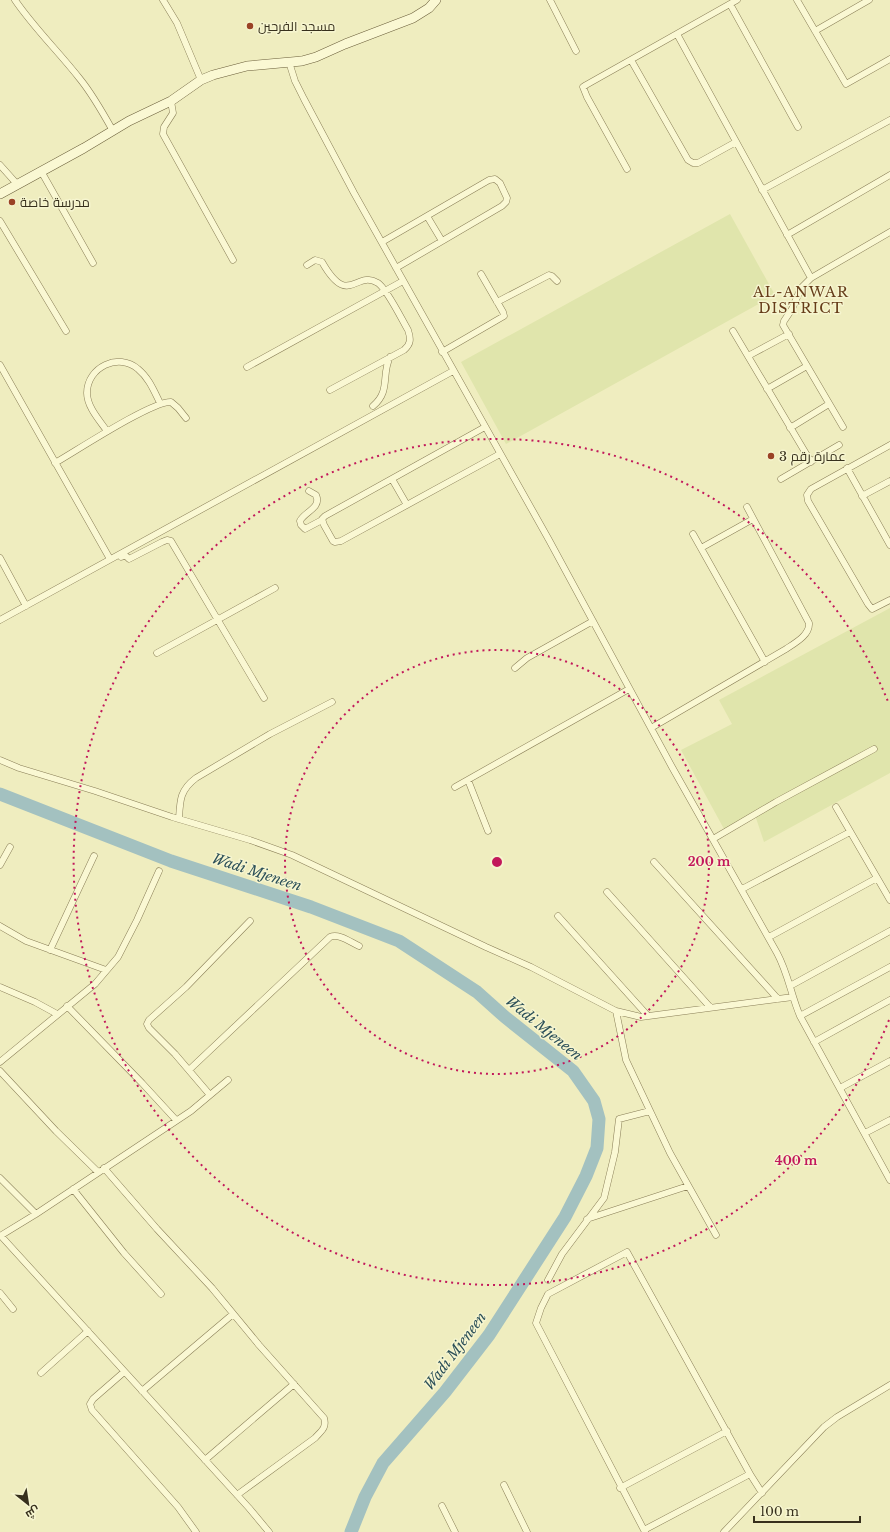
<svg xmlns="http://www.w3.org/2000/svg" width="890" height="1532" viewBox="0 0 890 1532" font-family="'Libre Baskerville',Cairo,serif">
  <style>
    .farmland { fill: #e0e5ac }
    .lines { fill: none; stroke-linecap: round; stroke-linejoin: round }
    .river { stroke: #a3c1c0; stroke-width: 13 }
    .street-casing { stroke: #897e57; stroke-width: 7 }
    .secondary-casing { stroke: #6a5e3a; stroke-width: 10 }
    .street { stroke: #faf8d3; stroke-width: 6 }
    .secondary { stroke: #faf8d3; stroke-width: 9 }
    .ring { fill: none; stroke: #c2185b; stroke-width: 2; stroke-dasharray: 2 4 }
    .poi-dot { fill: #9a4225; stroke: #f6f5cf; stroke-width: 1.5 }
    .labels { text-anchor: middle; stroke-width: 3; stroke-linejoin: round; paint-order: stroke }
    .poi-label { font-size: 13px; fill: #37301c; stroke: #f6f5cf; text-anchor: start }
    .neighbourhood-label { font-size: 14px; letter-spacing: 1px; fill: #663d1a; stroke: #f6f5cf }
    .water-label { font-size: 14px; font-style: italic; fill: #2b4f58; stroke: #f6f5cf }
    .centre { fill: #c2185b; stroke: #f6f5cf; stroke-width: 2 }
    .ring-label { font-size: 12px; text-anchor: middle; font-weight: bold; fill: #c2185b; stroke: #f6f5cf; stroke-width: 3; stroke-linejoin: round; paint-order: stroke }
  </style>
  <rect width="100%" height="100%" fill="#efedbf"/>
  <!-- farmland -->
  <path class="farmland" d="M730,214L775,295L506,444L461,362Z
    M890,608V773L764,842L755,815L724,829L681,750L732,724L719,700Z"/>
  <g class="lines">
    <!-- river -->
    <path class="river" d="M0,794L171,861L311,907L399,941L477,992L505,1017L573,1071L594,1101L599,1119L597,1148L586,1176L565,1217L489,1335L445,1392L383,1463L365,1497L351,1532"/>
    <!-- street casing -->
    <g class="street-casing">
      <path id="street" d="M15,0C34,28 59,52 80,79C93,95 103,113 113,131
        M163,0L177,23L201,80
        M550,0L576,51
        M797,0L846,84L890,59
        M730,4L798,127
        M815,31L869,0
        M677,34L811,278
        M631,60L688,160L693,163H698L736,142
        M289,62L295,81L304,99L354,193L549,540L672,767L777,953C788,973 791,995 800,1016L890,1180
        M171,101L173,113L164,127L163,134L233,260
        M0,165L17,184
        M627,169L587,97L583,87L586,85L737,0
        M41,171L93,263
        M762,190L890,120
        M427,216L442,241
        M0,221L66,331
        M787,235L890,175
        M382,242L489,180L495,179L500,183L507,198L506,202L502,206L396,268
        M307,265L315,260L322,262C349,309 355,269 378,283C387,289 402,320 408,330C411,339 411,344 404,350L330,390
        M497,302L549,275L552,276L557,281
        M733,331L811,462
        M442,352L504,316L503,312L481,274
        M748,356L789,334
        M0,365L110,559
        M247,367L403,281
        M767,389L807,366
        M373,406C391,391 381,375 390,357
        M485,427L325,516L322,519L324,525L333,541L335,542L341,541L500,454
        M843,427L783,325L784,321L792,309L801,288L811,278L890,232
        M790,428L829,404
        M107,431C100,421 87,407 87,393C87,367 119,352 138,369C149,378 154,391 160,403
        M890,445L811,489L807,495L808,501L868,604L872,609L890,600
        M55,463C76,451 152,401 171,402L178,408L186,418
        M847,468L890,545
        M392,479L407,505
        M781,479L839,445
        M309,491L316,495C322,508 304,512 300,521L301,525L305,529L322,520
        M862,496L890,481
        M693,534L765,662
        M701,548L753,519
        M120,554L121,557L125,555L129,559L162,542L167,540L171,541L264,698
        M0,558L26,606
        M0,620L453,371
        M157,653L275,588
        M515,668L527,658L593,621
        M651,728L786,649C795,643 810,635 809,623L747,507
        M0,760L19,768L95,791L172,817L250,840L292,855L486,947L531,967L616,1011L641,1017L793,997
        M468,780L488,831
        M455,787L629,689
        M836,807L890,900
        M179,819C180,800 180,790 196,778L270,734L332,702
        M713,839L776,802L874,749
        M654,862L778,999
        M0,865L10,847
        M742,889L850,832
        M607,892L710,1007
        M558,916L648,1016
        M0,926L26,941L106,970
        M769,937L877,878
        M50,950L94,856
        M790,986L890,931
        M0,987L35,1002L57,1014
        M67,1006L142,1083L176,1120
        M616,1011L626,1060L634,1077L670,1153L716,1235
        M800,1016L890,967
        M814,1042L890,1000
        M0,1062L95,984L118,957L137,920L159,871
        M189,1070L330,937C339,933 350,942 359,946
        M0,1071L56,1131L98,1172
        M840,1088L890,1061
        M210,1095L175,1054L149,1028L147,1024L149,1020L186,987L250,921
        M865,1133L890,1120
        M104,1168L157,1229L212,1288L259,1345L324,1418C327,1428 321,1431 315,1438L237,1495
        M0,1178L36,1214
        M73,1189L124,1253L161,1294
        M587,1219L688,1186
        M0,1236L36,1214L191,1111L228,1080
        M1,1236L249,1508L269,1532
        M548,1280L562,1254L604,1198L615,1152L619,1119L650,1111
        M0,1293L13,1309
        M124,1372L93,1399L90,1404L92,1410L178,1507L196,1532
        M41,1373L88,1331
        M142,1391L233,1314
        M205,1460L294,1384
        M504,1485L527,1532
        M620,1488L727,1431
        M442,1506L455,1532
        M644,1530L750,1474
        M645,1532L536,1323L541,1308L548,1294L627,1252L750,1474L762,1493
        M724,1532L824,1427L837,1417L890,1385"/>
    </g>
    <!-- secondary casing -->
    <g class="secondary-casing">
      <path id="secondary" d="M0,194L84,148L129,121L171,101L201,80L213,75L247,66L302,61L316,57L345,44L413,18L429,8L436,0"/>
    </g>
    <!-- street -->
    <use href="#street" class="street"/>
    <!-- secondary -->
    <use href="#secondary" class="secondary"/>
  </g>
  <!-- distance rings -->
  <g class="ring">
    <circle cx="497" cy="862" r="212"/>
    <path d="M889 1020A423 423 0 1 1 889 704"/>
  </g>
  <!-- markers -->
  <g class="poi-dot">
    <circle cx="250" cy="26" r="4"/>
    <circle cx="12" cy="202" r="4"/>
    <circle cx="771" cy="456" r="4"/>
  </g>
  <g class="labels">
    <!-- poi labels -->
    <g class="poi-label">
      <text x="258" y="31">مسجد الفرحين</text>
      <text x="20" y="207">مدرسة خاصة</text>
      <text x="779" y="461">عمارة رقم 3</text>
    </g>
    <!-- neighbourhood labels -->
    <g class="neighbourhood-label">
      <text x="801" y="297">AL-ANWAR<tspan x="801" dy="16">DISTRICT</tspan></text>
    </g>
    <!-- water labels -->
    <g class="water-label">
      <text transform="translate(257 872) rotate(18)" y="5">Wadi Mjeneen</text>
      <text transform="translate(544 1028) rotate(39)" y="5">Wadi Mjeneen</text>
      <text transform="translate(455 1351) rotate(-53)" y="5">Wadi Mjeneen</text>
    </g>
  </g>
  <circle cx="497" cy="862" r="6" class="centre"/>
  <g class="ring-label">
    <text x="709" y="866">200 m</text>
    <text x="796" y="1165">400 m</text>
  </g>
  <!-- north arrow -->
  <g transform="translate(28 1504) rotate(150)" stroke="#f6f5cf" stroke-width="3" paint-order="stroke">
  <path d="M0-3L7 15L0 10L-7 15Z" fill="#37301c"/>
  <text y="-6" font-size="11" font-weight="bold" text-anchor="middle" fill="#37301c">ش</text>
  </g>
  <!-- scale -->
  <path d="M754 1516v6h106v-6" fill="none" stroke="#37301c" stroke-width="2"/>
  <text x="760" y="1516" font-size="12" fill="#37301c" stroke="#f6f5cf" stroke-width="3" paint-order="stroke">100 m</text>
</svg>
